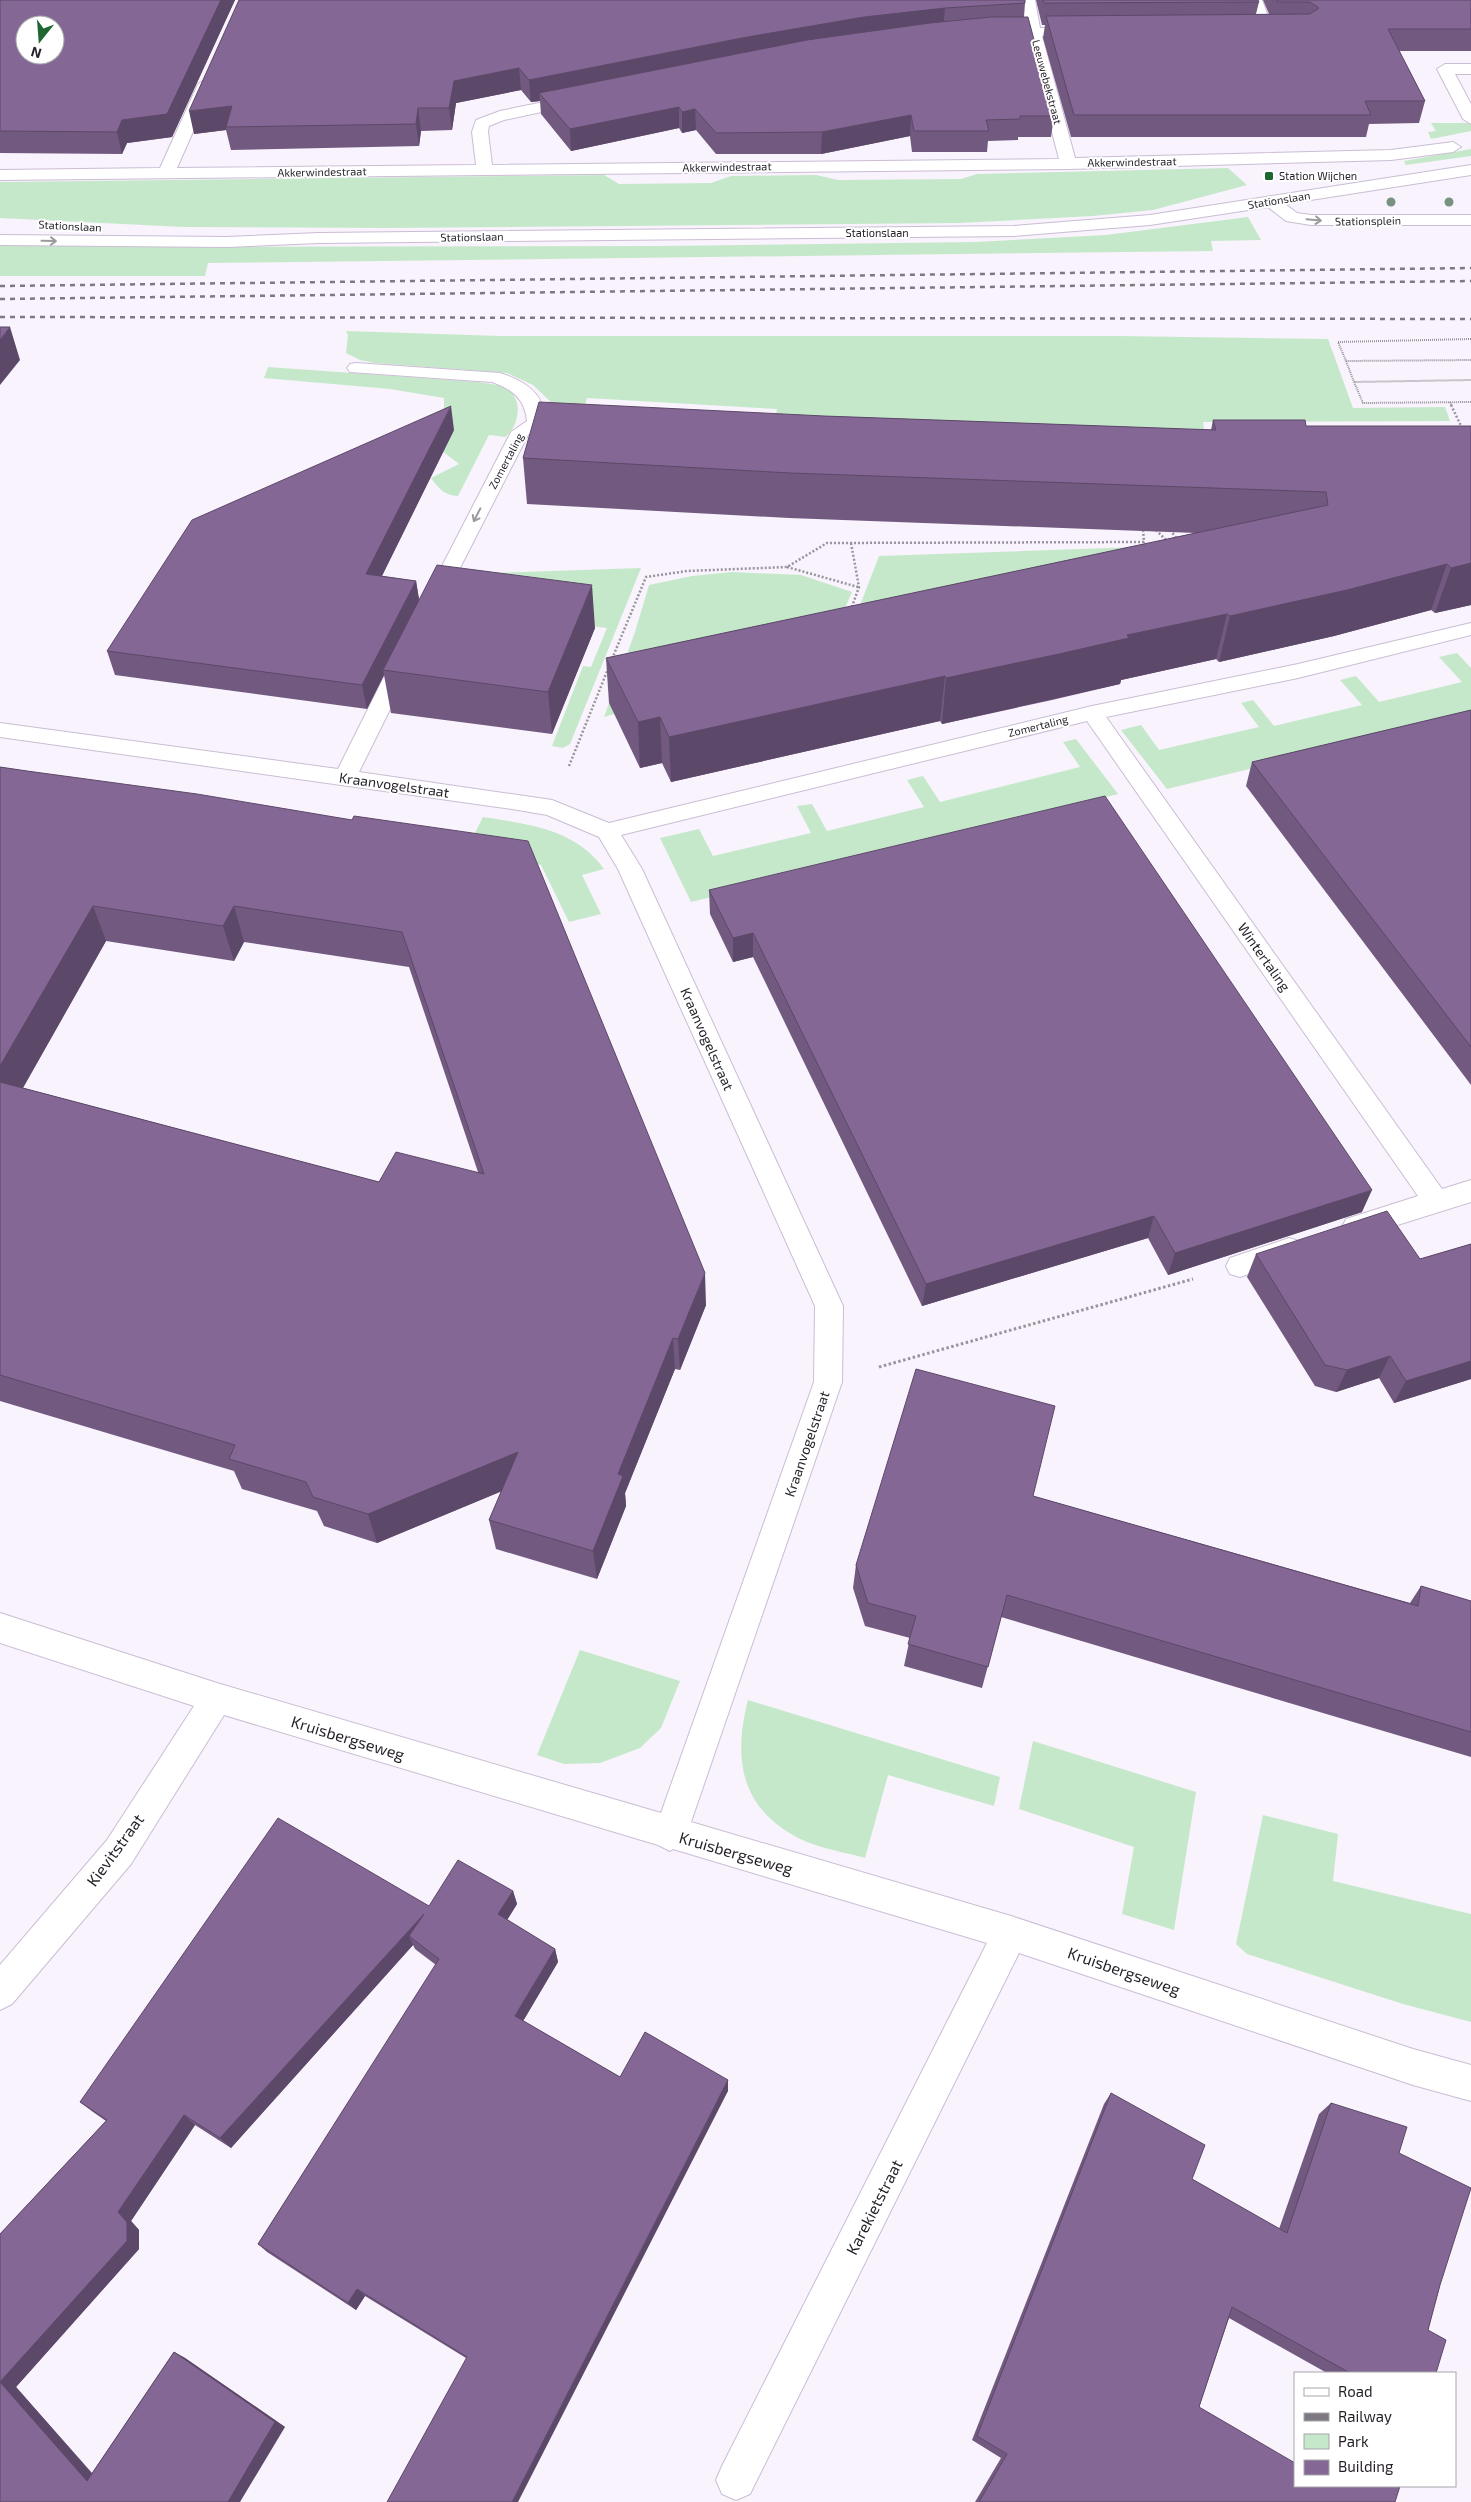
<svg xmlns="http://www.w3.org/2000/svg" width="1471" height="2502" viewBox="0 0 1471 2502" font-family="'Exo 2',sans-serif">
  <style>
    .green { fill: #c6e8ca }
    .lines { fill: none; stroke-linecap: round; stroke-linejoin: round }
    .minor-casing { stroke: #cbbdd4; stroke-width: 2 }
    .path-far2 { stroke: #98939c; stroke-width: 2; stroke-dasharray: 1 1; stroke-linecap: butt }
    .path-far1 { stroke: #98939c; stroke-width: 2.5; stroke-dasharray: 2 2; stroke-linecap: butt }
    .path { stroke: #98939c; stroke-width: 3; stroke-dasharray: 2.5 2.5; stroke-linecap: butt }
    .minor { fill: #fff; fill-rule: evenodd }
    .rail { stroke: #7d7881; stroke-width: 2.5; stroke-dasharray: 5 5; stroke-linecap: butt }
    .tree { fill: #779281 }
    .wall { fill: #725980; fill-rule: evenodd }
    .shaded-wall { fill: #5c4868 }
    .building { fill: #846795; stroke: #5c4868; fill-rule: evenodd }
    .oneway { stroke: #9c9a9e }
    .poi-dot { fill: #1f6632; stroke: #fff; stroke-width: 2 }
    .labels { text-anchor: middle; stroke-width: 4; stroke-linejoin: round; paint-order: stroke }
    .far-street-label { font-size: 11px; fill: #241f27; stroke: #fff }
    .far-poi-label { font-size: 11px; fill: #241f27; stroke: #fff; text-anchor: start }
    .street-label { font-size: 14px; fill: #241f27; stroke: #fff }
    .near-street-label { font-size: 16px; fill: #241f27; stroke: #fff }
  </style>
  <rect width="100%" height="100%" fill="#f8f3fc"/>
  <!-- green -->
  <path class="green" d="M1431,123H1471V131L1431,139L1428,132L1436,131Z
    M1471,149V156L1406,165L1404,161Z
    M1228,168L1247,185L1153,210L1093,216L960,223L386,228L184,227L0,218V182L604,175L619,184L711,183L731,176L816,175L838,180L961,179L977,174Z
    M1248,217L1261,240L1211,241L1213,251L208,263L205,276H0V245L148,247L662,246L975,242L1106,235Z
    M346,331L500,336H1119L1328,339L1353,408L1445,407L1450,421L1203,422L1204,429L774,426L777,409L587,398L582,415L557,408L533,385L507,373L375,363L360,360L346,353L348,335Z
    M268,367L479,382C488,384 499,384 507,389C524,399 519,427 505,437L489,435L458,496C444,495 439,489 431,478L459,464L428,440L444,411V398L390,389L264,378Z
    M1166,546L849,634L879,556Z
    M641,568L570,744L563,748L552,746L583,666L591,667L607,628L460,610L493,573Z
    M732,572L801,575L852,592L825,654L604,717L635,632L649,585L692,576Z
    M1457,653L1471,668V715L1167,789L1121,730L1141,725L1159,750L1259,727L1241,703L1253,700L1274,726L1362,705L1340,680L1356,676L1379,702L1462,682L1439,657Z
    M1076,739L1118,794L910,849L691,902L660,838L699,829L713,856L811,833L797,806L812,804L827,831L924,807L907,780L923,776L940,802L1080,767L1063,742Z
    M483,817C528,824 576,829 604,869L582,875L601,914L569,922L541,865L468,847Z
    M580,1650L680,1681L661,1728L640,1748L600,1763L564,1764L537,1755Z
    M748,1700L1000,1777L994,1806L888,1775L865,1858C844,1852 818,1848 798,1838C740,1807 733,1759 748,1700Z
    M1033,1741L1196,1792L1174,1930L1122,1914L1134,1847L1019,1809Z
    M1263,1815L1338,1834L1333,1881L1471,1914V2022L1403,2004L1247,1954L1236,1944Z"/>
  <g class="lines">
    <!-- minor casing -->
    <g class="minor-casing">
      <path id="minor" d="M1021,0H1035L1040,28H1082L1089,32L1082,36H1042L1075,158L1391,150L1453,142L1461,147L1453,152L1391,160L1068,169L0,180V170L160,168L198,84L206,79L214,84L177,168L476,165L472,132L476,120L500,111L578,95L586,100L583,103L504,120L489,126L488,132L492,165L1059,159L1027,36H995L988,32L995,28H1025Z
        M1248,0H1262L1273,30L1271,33H1261Z
        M1445,64H1471V74H1455L1471,104V124L1463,119L1437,69Z
        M1471,165V175L1285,204L1297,213L1311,215H1471V225H1311L1286,221L1268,207L1150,225L1014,236L319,243L227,247L0,245V235L227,237L319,233L1014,226L1150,215Z
        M356,363L500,373C522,380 544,392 545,418L577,420L579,424L577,428C557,433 547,425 528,435L441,605L434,607L427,605L424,601L511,432L527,421C525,399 512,389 492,382L350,372L347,368L350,364Z
        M1471,623V635L1298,678L1106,717L1442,1189L1471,1180V1202L1356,1238L1346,1235L1342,1227L1346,1219L1418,1196L1087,721L621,835L642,869L843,1306L842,1382L691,1822L1011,1916L1413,2049L1471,2065V2101L1413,2085L1019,1953L750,2494L736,2500L722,2494L716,2480L722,2466L987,1943L673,1849L670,1851L658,1845L224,1715L131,1864L12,2004L0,2010V1965L107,1840L194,1706L0,1643V1613L217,1683L661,1813L814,1382L815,1306L618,869L599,837L547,815L512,809L0,737V723L338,769L393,659L396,654L404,652L412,654L415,659L359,772L552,800L609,823L1092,706L1298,664Z
        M1289,1238L1299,1241L1303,1249L1299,1257L1240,1277L1230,1274L1226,1266L1230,1258Z"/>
    </g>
    <!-- path-far2 -->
    <path class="path-far2" d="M1471,339L1338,342L1346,361L1471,360
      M1346,361L1354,382L1471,380
      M1354,382L1363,403L1471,402
      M1450,402L1452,406"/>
    <!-- path-far1 -->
    <path class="path-far1" d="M1451,405L1463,430
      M1156,530L1167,541
      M1170,530L1179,541
      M851,543L859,587L851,609
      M787,567L858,587
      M612,659L646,577L687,571L787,567L827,543L1144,542L1143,529
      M569,766L608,669"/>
    <!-- path -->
    <path class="path" d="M879,1367L1193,1279"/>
    <!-- minor -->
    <use href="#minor" class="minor"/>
    <!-- rail -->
    <path class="rail" d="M0,286L1471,268
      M0,299L1471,281
      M0,317L1471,319"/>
  </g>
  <!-- trees -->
  <g class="tree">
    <circle cx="1391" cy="202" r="4.5"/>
    <circle cx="1449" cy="202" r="4.5"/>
  </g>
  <!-- wall -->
  <path class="wall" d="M0,0H235L172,137L127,143L122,154L0,153Z
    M239,0L1025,3L1024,17L1054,116L1051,137H1018V140L988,141L987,152H912L910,136L821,154H716L696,130L682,133L679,128L571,151L541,114L540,101L531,102L521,90L456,103L452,130L421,131L419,146L231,150L226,130L194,134Z
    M1036,0H1258L1259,2L1256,14H1269L1263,0H1471V51H1399L1425,101L1419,123L1369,124L1366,137H1071L1043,38L1045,25H1042Z
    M824,416L1211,430L1213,420L1306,426H1471V605L1435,613L1431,610L1334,636L1219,662L1216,659L1121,680L1120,684L1052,700L942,724L940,721L671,782L662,763L640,768L609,703L606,658L1196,533L789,518L527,504L523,458Z
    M454,430L382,576L416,581L419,600L595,628L552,734L391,713L384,675L367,709L115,675L107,651Z
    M1471,710V1085L1246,786L1252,762Z
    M0,767L352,820L706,1305L680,1370L675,1369L625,1493L626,1506L597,1579L496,1549L489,1520L502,1491L377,1543L324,1526L317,1511L242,1489L234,1471L0,1401ZM106,941L234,961L244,942L409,967L478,1172L379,1182L23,1088Z
    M709,890L1362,1212L1168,1275L1148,1238L922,1306L753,957L733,962L710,914Z
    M1471,1244V1379L1394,1403L1379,1378L1336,1392L1315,1386L1247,1277L1256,1254L1420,1259Z
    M1033,1496L1410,1603L1421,1586L1471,1601V1757L1001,1617L982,1688L904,1666L910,1638L865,1626L853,1588L856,1565Z
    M513,1891L517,1904L507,1920L555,1949L558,1962L523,2021L620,2077L728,2080V2091L466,2358L365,2296L356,2310L267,2252L258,2244L436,1965L415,1949L413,1945L231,2148L195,2125L131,2221L139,2230V2249L16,2387L92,2473L174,2352L185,2358L285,2427L0,2502V2234L106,2121L93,2112L80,2102L429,1906Z
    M1111,2093L1192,2179L1279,2229L1319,2114L1331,2103L1399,2153L1440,2285L1428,2330L1436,2373H1327L1229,2318L1199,2407L1295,2486L1395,2502H975L1001,2458L972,2440L1104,2104Z"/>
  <!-- shaded-wall -->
  <path class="shaded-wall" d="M221,0H235L172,137L127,143L122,154L117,132L122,120Z
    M945,8L943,29L539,93L540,101L531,102L529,80L742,38L864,17Z
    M519,68L521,90L456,103L452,130L449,108L454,81Z
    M232,106L226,127V130L194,134L189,111Z
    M679,107V128L571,151L570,129Z
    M418,108L421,131L419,146L416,124Z
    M695,109L696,130L682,133V112Z
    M911,115L910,136L821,154L822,132Z
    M10,327L20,360L0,385V340Z
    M451,406L454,430L371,598L366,574Z
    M1471,563V605L1435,613L1451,568Z
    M1447,564L1431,610L1334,636L1219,662L1230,616Z
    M416,581L420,605L383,670L384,675L367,709L362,685Z
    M592,585L595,628L552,734L548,692Z
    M1227,614L1216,659L1121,680L1120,684L942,724L946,678L1127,635Z
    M945,676L940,721L671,782L669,737Z
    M660,717L662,763L640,768L638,722Z
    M93,906L106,941L8,1114L0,1097V1066Z
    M234,906L244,942L234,961L223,926Z
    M753,933V957L733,962V938Z
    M1372,1190L1362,1212L1168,1275L1175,1253Z
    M1154,1216L1148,1238L922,1306L926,1284Z
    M705,1273L706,1305L680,1370L678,1339Z
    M673,1338L675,1369L625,1493L626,1506L597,1579L593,1551L618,1474Z
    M1390,1356L1379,1378L1336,1392L1347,1370Z
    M1471,1361V1379L1394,1403L1406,1381Z
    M518,1452L524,1482L377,1543L368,1514Z
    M513,1891L517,1904L502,1928L498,1914Z
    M424,1914L409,1936L413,1945L231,2148L220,2138Z
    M555,1949L558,1962L519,2028L515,2016Z
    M728,2080V2091L518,2502H512Z
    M184,2115L195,2125L131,2221L139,2230V2249L16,2387L101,2484L87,2481L0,2382L118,2212Z
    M357,2289L365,2296L356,2310L348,2303Z
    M174,2352L185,2358L285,2427L240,2502H228Z"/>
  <!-- building -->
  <path class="building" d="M0,0H221L167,114L122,120L117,132L0,131ZM25,25H55V55H25Z
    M239,0H1025V3L945,8L864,17L742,38L529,80L519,68L454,81L449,108H418L416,124L226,127L232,106L189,111Z
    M1043,0H1258L1259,2L1044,3Z
    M1277,0H1471V29H1388L1425,101H1365L1371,115H1074L1046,16L1310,14L1319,8L1310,2H1278Z
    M991,17H1028L1054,116H1020V119L986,120L989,131H914L911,115L822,132L716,133L695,109L682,112L679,107L570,129L539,93L807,40L930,23Z
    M0,327H10L0,340Z
    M539,402L824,416L1216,430L1213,420H1305L1306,426H1471V563L1451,568L1447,564L1347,590L1230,616L1227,614L1127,635L1129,638L1059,654L946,678L945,676L669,737L660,717L638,722L606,658L1328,505L1326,492L790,473L523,458Z
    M451,406L366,574L416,581L362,685L107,651L192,520Z
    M437,565L592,585L548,692L383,670Z
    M1471,710V1047L1252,762Z
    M0,767L27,771L197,794L352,820L354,816L528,841L705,1273L678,1339L673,1338L618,1474L623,1476L593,1551L489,1520L518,1452L368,1514L313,1497L306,1482L229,1459L235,1445L0,1375V1082L379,1182L396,1152L484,1174L402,932L234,906L223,926L93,906L0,1066Z
    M1105,796L1372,1190L1175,1253L1154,1216L926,1284L753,933L733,938L709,890Z
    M1387,1211L1420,1259L1471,1244V1361L1406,1381L1390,1356L1347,1370L1325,1365L1256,1254Z
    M916,1369L1055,1406L1033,1496L1418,1606L1421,1586L1471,1601V1732L1007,1595L988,1667L908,1644L916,1616L868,1603L856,1565Z
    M278,1818L429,1906L458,1860L513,1891L498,1914L555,1949L515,2016L620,2077L645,2032L728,2080L512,2502H387L467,2357L357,2289L348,2303L258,2244L439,1959L409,1936L424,1914L220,2138L184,2115L118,2212L127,2222V2241L0,2382L87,2481L174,2352L275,2422L228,2502H0V2234L107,2120L80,2102Z
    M1111,2093L1205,2145L1192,2179L1287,2233L1331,2103L1407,2127L1399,2153L1471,2188L1440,2285L1428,2330L1446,2340L1436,2373H1350L1232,2307L1199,2407L1295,2463V2486H1400L1395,2502H979L1007,2454L977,2436Z"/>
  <!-- one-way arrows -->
  <defs><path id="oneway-shaft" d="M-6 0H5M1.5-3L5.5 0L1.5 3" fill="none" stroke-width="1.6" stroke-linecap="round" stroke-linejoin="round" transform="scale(1.25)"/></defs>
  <g class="oneway">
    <use href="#oneway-shaft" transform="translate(1314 220) rotate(5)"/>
    <use href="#oneway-shaft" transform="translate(49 241) rotate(1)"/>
    <use href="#oneway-shaft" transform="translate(477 515) rotate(117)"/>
  </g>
  <!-- markers -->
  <rect class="poi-dot" x="1264" y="171" width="10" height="10" rx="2.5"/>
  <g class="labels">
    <!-- far-street labels -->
    <g class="far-street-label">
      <text transform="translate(1047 82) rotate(75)" y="4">Leeuwebekstraat</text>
      <text transform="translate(1132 162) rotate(-1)" y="4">Akkerwindestraat</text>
      <text transform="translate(727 167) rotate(-1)" y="4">Akkerwindestraat</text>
      <text transform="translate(322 172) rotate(-1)" y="4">Akkerwindestraat</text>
      <text transform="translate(1279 200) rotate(-9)" y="4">Stationslaan</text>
      <text transform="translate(1368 221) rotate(-1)" y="4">Stationsplein</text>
      <text transform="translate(70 226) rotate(3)" y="4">Stationslaan</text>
      <text x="877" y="237">Stationslaan</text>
      <text transform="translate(472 237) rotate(-1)" y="4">Stationslaan</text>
      <text transform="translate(506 461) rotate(-62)" y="4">Zomertaling</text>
      <text transform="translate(1038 726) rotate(-14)" y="4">Zomertaling</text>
    </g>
    <!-- far-poi labels -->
    <g class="far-poi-label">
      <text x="1279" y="180">Station Wijchen</text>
    </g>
    <!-- street labels -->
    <g class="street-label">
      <text transform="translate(394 785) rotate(8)" y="5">Kraanvogelstraat</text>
      <text transform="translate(1264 957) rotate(55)" y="5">Wintertaling</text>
      <text transform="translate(707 1039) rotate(66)" y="5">Kraanvogelstraat</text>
      <text transform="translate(807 1444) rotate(-71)" y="5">Kraanvogelstraat</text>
    </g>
    <!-- near-street labels -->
    <g class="near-street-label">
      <text transform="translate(348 1738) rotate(17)" y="6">Kruisbergseweg</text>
      <text transform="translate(115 1850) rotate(-54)" y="6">Kievitstraat</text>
      <text transform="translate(736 1853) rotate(16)" y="6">Kruisbergseweg</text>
      <text transform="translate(1124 1971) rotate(19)" y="6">Kruisbergseweg</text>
      <text transform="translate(874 2207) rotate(-63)" y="6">Karekietstraat</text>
    </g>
  </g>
  <!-- legend -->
  <rect x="1294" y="2372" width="162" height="115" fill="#ffffff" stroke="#a7a5a9"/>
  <rect x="1304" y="2388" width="25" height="8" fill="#ffffff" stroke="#a7a5a9"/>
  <text x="1338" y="2397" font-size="15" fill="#241f27">Road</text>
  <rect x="1304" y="2413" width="25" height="8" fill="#7d7881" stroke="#a7a5a9"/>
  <text x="1338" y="2422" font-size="15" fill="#241f27">Railway</text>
  <rect x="1304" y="2434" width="25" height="15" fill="#c6e8ca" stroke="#a7a5a9"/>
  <text x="1338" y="2447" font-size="15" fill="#241f27">Park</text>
  <rect x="1304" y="2460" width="25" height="15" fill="#846795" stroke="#a7a5a9"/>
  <text x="1338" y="2472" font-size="15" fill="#241f27">Building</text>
  <!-- north arrow -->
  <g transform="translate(40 40) rotate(197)"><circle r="24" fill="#ffffff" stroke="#a7a5a9"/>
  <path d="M0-4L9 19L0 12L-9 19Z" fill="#1f6632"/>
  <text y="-8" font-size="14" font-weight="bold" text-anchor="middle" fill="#241f27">N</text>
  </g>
</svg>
